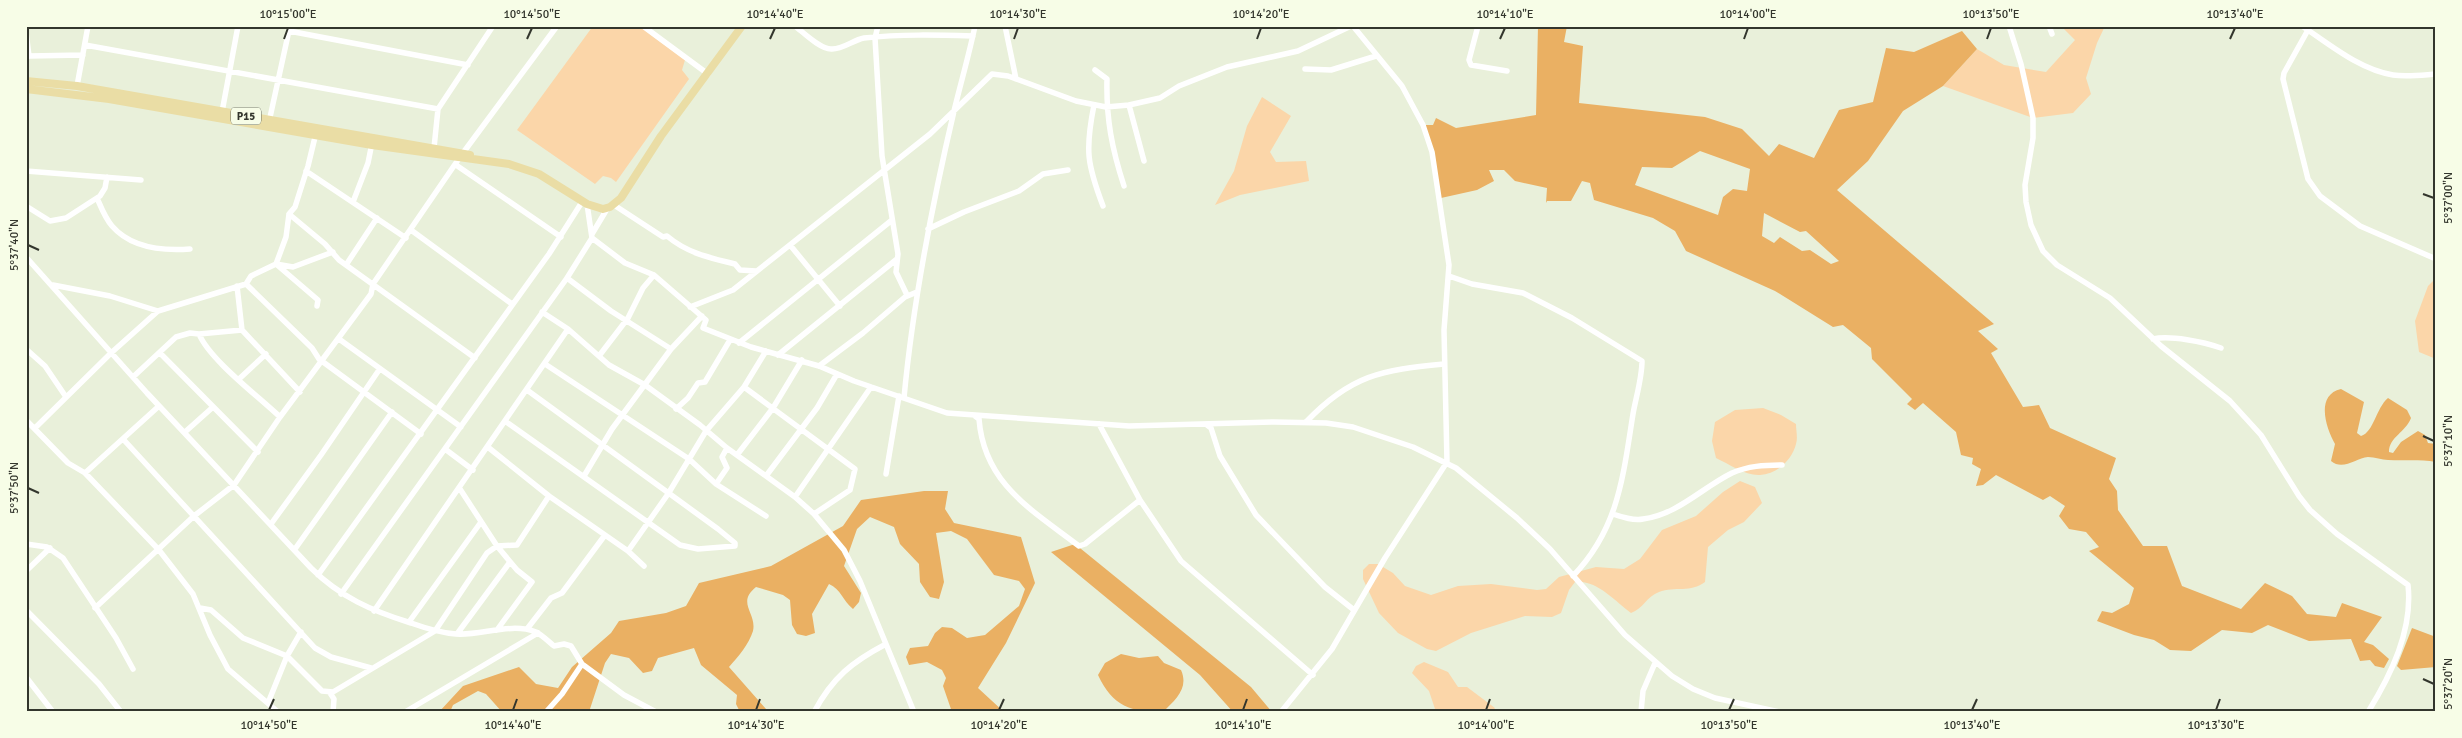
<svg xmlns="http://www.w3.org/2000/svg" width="2462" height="738" viewBox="0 0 2462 738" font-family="Signika,sans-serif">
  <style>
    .green { fill: #fbd6a9 }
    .forest { fill: #eab063; fill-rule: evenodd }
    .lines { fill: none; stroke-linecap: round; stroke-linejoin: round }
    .minor { stroke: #fff; stroke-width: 5.5 }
    .major { stroke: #eadda5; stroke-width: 8 }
    .ticks { fill: none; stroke: #33362d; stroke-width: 2 }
    .labels { text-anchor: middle; stroke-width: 5; stroke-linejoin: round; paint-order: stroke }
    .shield { fill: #f7fde7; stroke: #6e7265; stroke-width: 1 }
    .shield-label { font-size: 11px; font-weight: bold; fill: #33362d }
    .neatline { fill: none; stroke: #33362d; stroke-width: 2 }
    .ticks-label { font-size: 12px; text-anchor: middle; fill: #33362d }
  </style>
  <rect width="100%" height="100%" fill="#e9f0da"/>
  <!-- green -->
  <path class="green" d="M593,26H639L685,60L682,70L689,79L616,182L611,178L603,176L595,184L517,130Z
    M2061,26H2105L2097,43L2086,78L2091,94L2073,113L2033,118L1943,86L1977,49L2004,65L2046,72L2075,40Z
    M1262,97L1291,116L1270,152L1276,162L1306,161L1309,181L1240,195L1215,205L1234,171L1247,126Z
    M2436,278V359L2419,352L2415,321L2428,286Z
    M1763,408L1781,415L1796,424C1796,430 1798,438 1796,444C1792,460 1777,474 1760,475C1746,476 1729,464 1716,458L1712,441L1715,422L1735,410Z
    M1740,481L1755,487L1762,503L1744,522L1728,530L1708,547L1705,582C1691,593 1675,586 1659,592C1647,596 1643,609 1631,613C1615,601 1596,579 1575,582L1569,590L1561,613L1552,617L1525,616L1471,633L1436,651L1427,649L1398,633L1379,613L1363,579V570L1369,564H1378L1393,573L1405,586L1431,595L1458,586L1491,584L1537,590L1546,589L1559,577L1596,567L1624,569L1640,559L1662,530L1696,516L1723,492Z
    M1424,662L1448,672L1458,687H1467L1495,708L1492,712H1436L1429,691L1412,673L1416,666Z"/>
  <!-- forest -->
  <path class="forest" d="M1538,26H1567L1564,42L1583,46L1579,103L1705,117L1742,129L1769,156L1779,144L1814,158L1839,110L1873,102L1886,48L1914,52L1962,31L1977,49L1943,86L1903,111L1868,161L1837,190L1994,324L1978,331L1998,349L1991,353L2023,407L2039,405L2050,428L2116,458L2109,479L2117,491L2118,510L2143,546H2167L2182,586L2241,609L2265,583L2292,596L2307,614L2336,617L2342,603L2382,617L2364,642L2373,645L2389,659L2384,668L2375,666L2370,660L2360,661L2351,639L2309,641L2268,625L2252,633L2222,630L2191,651L2170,650L2154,640L2134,635L2097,621L2102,611L2112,613L2129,604L2134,588L2089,551L2099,547L2086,532L2069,529L2059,516L2065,506L2050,496L2043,500L1996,475L1983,485L1976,486L1981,469L1972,464L1973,458L1961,455L1956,432L1923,403L1915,410L1907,404L1912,399L1872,359L1871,348L1843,325L1833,327L1775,291L1686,251L1675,231L1653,218L1594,200L1590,183L1582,181L1571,201H1547L1546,203L1547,188L1515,181L1504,170H1489L1494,181L1477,190L1441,198L1425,125H1433L1436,118L1456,128L1536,115ZM1700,151L1750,169L1747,191L1733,189L1723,197L1718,215L1635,185L1642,167L1672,168ZM1764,213L1800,232L1806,231L1839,261L1831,264L1810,250L1802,251L1780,237L1774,243L1762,236Z
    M2341,389L2364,402L2357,433L2361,436C2374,432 2376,408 2388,398L2407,410L2411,418C2406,432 2389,437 2389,452L2393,453L2401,442L2418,431L2425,435L2428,443L2436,444V462C2419,459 2405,461 2388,460C2382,460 2375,457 2368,457C2356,458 2343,471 2331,461L2335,444C2326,428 2315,395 2341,389Z
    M924,491H948L945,509L954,523L1021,537L1035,583L1006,643L978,688L1004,712H952L943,686L946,678L942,670L927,662L909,665L906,657L910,648L928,646L935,633L942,627L952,628L967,638L985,635L1019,606L1025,589L1019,581L994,575L967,539L951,531L936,533L944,582L939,599L930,597L920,582L919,564L900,544L894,527L870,517L857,529L844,566L861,593L859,602L853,609C843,601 841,589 829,584L812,614L815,633L806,636L797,634L792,625L790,600L783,595L756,587C736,603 757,613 753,631C749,644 738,657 729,667L766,709V712H740L736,704L737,695L701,665L694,648L658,658L652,671L643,673L629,658L611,654L605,663L589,712H502L486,694L478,691L453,705L450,712H439L463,686L519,667L536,684L558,688L572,667L611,633L619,621L666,613L686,606L699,583L771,566L843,526L861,500Z
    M1075,544L1251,687L1272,712H1233L1200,675L1051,552Z
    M2412,628L2436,637V667L2401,670L2397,666Z
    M1121,654L1139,658L1158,656L1164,663L1181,670C1189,688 1176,699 1163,712C1131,712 1113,707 1098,675L1105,663Z"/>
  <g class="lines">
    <!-- minor -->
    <path class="minor" d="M643,26L708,74
      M795,26C804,33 820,49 831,49C842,50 853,40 864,38C901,34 937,35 973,36
      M878,26L875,38L882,156L898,254L896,272L907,295
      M1005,26L1016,79
      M1478,26L1469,60L1471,65L1507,71
      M2009,26L2021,64L2033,118V138L2025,185L2026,202L2031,225L2043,251L2057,265L2110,298L2161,346L2230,401L2261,435L2299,496L2310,510L2337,534L2408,585C2413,630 2391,675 2368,712
      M2049,26L2052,34
      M2302,26C2329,44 2360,70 2393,75C2407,77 2422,75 2436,74
      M2308,30L2284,73L2283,79L2308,179L2320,196L2360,226L2436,259
      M289,31L468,65
      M26,32L29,56L26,58
      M85,45L438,109
      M29,56L83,55
      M1305,69L1331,70L1376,56
      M1095,70L1107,79C1106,119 1112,149 1124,186
      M77,86L88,26
      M1094,105C1085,150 1087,164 1103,206
      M1129,105L1144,161
      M222,112L238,26
      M269,122L290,26
      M316,133L308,166L295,207L289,214L286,237L276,264L318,300L317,306
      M434,148L438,109L493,26
      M456,165L561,237
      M26,171L141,180
      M306,171L406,238
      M97,198C101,207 105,218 112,226C131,248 163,251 190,249
      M353,202L368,163L372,143
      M587,204L592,238L625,263L654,275L706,320L703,328L751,347L819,366L854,381L947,413L1129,426L1274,422L1326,423L1353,427L1413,447L1456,468L1517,518L1550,549L1625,635L1672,676L1693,689L1715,698L1780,712
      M614,205L663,237L667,236C687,253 710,258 735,264L740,270L756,271
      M26,206L50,221L66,218L100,196L105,188L107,177
      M289,214L325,244L339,260L475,358
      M928,229L964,212L1019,191L1043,174L1068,170
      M411,230L512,304
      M592,234L607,209
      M790,245L840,306
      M26,257L147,393L311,568C340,597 372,611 411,623C425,628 440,633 456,634C481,636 511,622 536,632C542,635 548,641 554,646L564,644L571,646L582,664L624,695L656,712
      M346,265L377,218
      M1449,276L1472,284L1523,293L1572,318L1642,361C1642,378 1636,397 1633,414C1623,476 1619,528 1573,576
      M567,278L611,311L671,349
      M246,284L312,348L319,359L421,434
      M53,285L110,296L158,311
      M237,286L242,330L300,392
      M690,307L733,290L930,134L992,74L1008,76L1076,101L1106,107L1129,105L1160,98L1179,86L1227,67L1298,51L1351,26
      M542,312L568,329L609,365L645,385L700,425L727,448L795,497L814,514L844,550L860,581L914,712
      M199,334L242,330
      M339,339L461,427
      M2153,339C2170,335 2204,342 2221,348
      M739,343L892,220
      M26,349L45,366L66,397
      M160,353L258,452
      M778,355L897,259
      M599,356L628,318L643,288L654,275
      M545,364L689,459L716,484L766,516
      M819,366L863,333L905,297L917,292
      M133,377L176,337L190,333L199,334C210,360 258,396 280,417
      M239,379L266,354
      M744,387L855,469L850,490L814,514
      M904,398C913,301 932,205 954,111C961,82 969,55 975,26
      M676,409L688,398L698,383L705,382L730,340
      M975,416L979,419C984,484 1032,510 1079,546L1085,544L1140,500
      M26,420L68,463L85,473L159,550L193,594L210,635L228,669L278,712
      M505,421L680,545L698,549L735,546V543L718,529L527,390
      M1306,422C1351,375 1381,370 1444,364
      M1099,424L1140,500L1181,561L1313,675
      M1207,425L1211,428L1220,456L1256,515L1325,587L1354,610
      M35,428L111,353L158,311L246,284L251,276L276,264L293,267L333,252
      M185,432L213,407
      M123,439L315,648L331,657L371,668
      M489,448L549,496L628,551L644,566
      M445,449L473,470
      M737,455L773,408L802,360
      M85,473L159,406
      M886,474L899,396
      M584,476L612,429L671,349L702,316
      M766,476L817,408L837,374
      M716,484L727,468L722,457L727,448
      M460,489L497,546L517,570L532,582L497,630
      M795,497L871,387
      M1613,514C1622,517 1633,521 1643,519C1677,515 1703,487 1732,473C1748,466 1764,465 1782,465
      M271,524L321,455L379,370
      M26,544L47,547L63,558L116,638L133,669
      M295,549L392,412
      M628,551L668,494L706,431L744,387L766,351
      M26,571L50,548
      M318,575L549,254L582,202
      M341,594L567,278L592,238
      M95,608L194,516L234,485L280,417L371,294L373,284L460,157L557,26
      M200,608L211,610L243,638L287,656L322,691L333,692L435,631L487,553L497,546L517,545L549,496
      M26,610L99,684L121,712
      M374,611L568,329
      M409,622L481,522
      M527,629L551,598L562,593L605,535
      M457,634L510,562
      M26,677L53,712
      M330,693L334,699L333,712
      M268,703L287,656L301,632
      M405,712L538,633
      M546,712L562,694L582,664
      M814,712C833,677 852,662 886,644
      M1281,712L1332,649L1385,558L1447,462L1444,330L1449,265L1432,152L1423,125L1402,86L1353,26
      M1641,712L1643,691L1655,663"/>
    <!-- major -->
    <path class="major" d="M26,81L77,86L470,155
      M26,89L109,99L372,145L509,164L539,174L587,204L603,209L610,207L621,198L661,136L742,26"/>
  </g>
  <!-- ticks -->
  <path class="ticks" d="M284,39L288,28M527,39L532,28M770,39L775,28M1014,39L1018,28M1257,39L1261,28M1500,39L1505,28M1744,39L1748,28M1987,39L1991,28M2230,39L2235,28M2423,194L2434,198M28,245L39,250M2423,436L2434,441M28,488L39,493M2423,679L2434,684M269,710L274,699M513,710L517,699M756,710L760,699M999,710L1004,699M1243,710L1247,699M1486,710L1490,699M1729,710L1734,699M1972,710L1977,699M2216,710L2220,699"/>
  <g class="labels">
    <!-- shield labels -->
    <rect class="shield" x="231" y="107.5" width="30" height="17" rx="4"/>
    <g class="shield-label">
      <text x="246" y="120">P15</text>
    </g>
  </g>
  <!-- border -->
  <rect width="2462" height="738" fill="none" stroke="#f7fde7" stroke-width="55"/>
  <rect x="28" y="28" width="2406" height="682" class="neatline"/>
  <g class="ticks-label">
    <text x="288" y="18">10°15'00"E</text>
    <text x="532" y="18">10°14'50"E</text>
    <text x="775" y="18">10°14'40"E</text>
    <text x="1018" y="18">10°14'30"E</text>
    <text x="1261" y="18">10°14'20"E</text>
    <text x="1505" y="18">10°14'10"E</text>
    <text x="1748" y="18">10°14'00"E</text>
    <text x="1991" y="18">10°13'50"E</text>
    <text x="2235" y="18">10°13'40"E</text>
    <text transform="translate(2448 198) rotate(-90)" y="4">5°37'00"N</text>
    <text transform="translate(14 245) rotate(-90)" y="4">5°37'40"N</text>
    <text transform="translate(2448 441) rotate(-90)" y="4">5°37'10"N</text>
    <text transform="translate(14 488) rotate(-90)" y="4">5°37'50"N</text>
    <text transform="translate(2448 684) rotate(-90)" y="4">5°37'20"N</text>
    <text x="269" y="729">10°14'50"E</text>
    <text x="513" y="729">10°14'40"E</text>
    <text x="756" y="729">10°14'30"E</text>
    <text x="999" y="729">10°14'20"E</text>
    <text x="1243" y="729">10°14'10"E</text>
    <text x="1486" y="729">10°14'00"E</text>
    <text x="1729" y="729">10°13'50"E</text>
    <text x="1972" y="729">10°13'40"E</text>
    <text x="2216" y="729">10°13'30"E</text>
  </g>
</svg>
